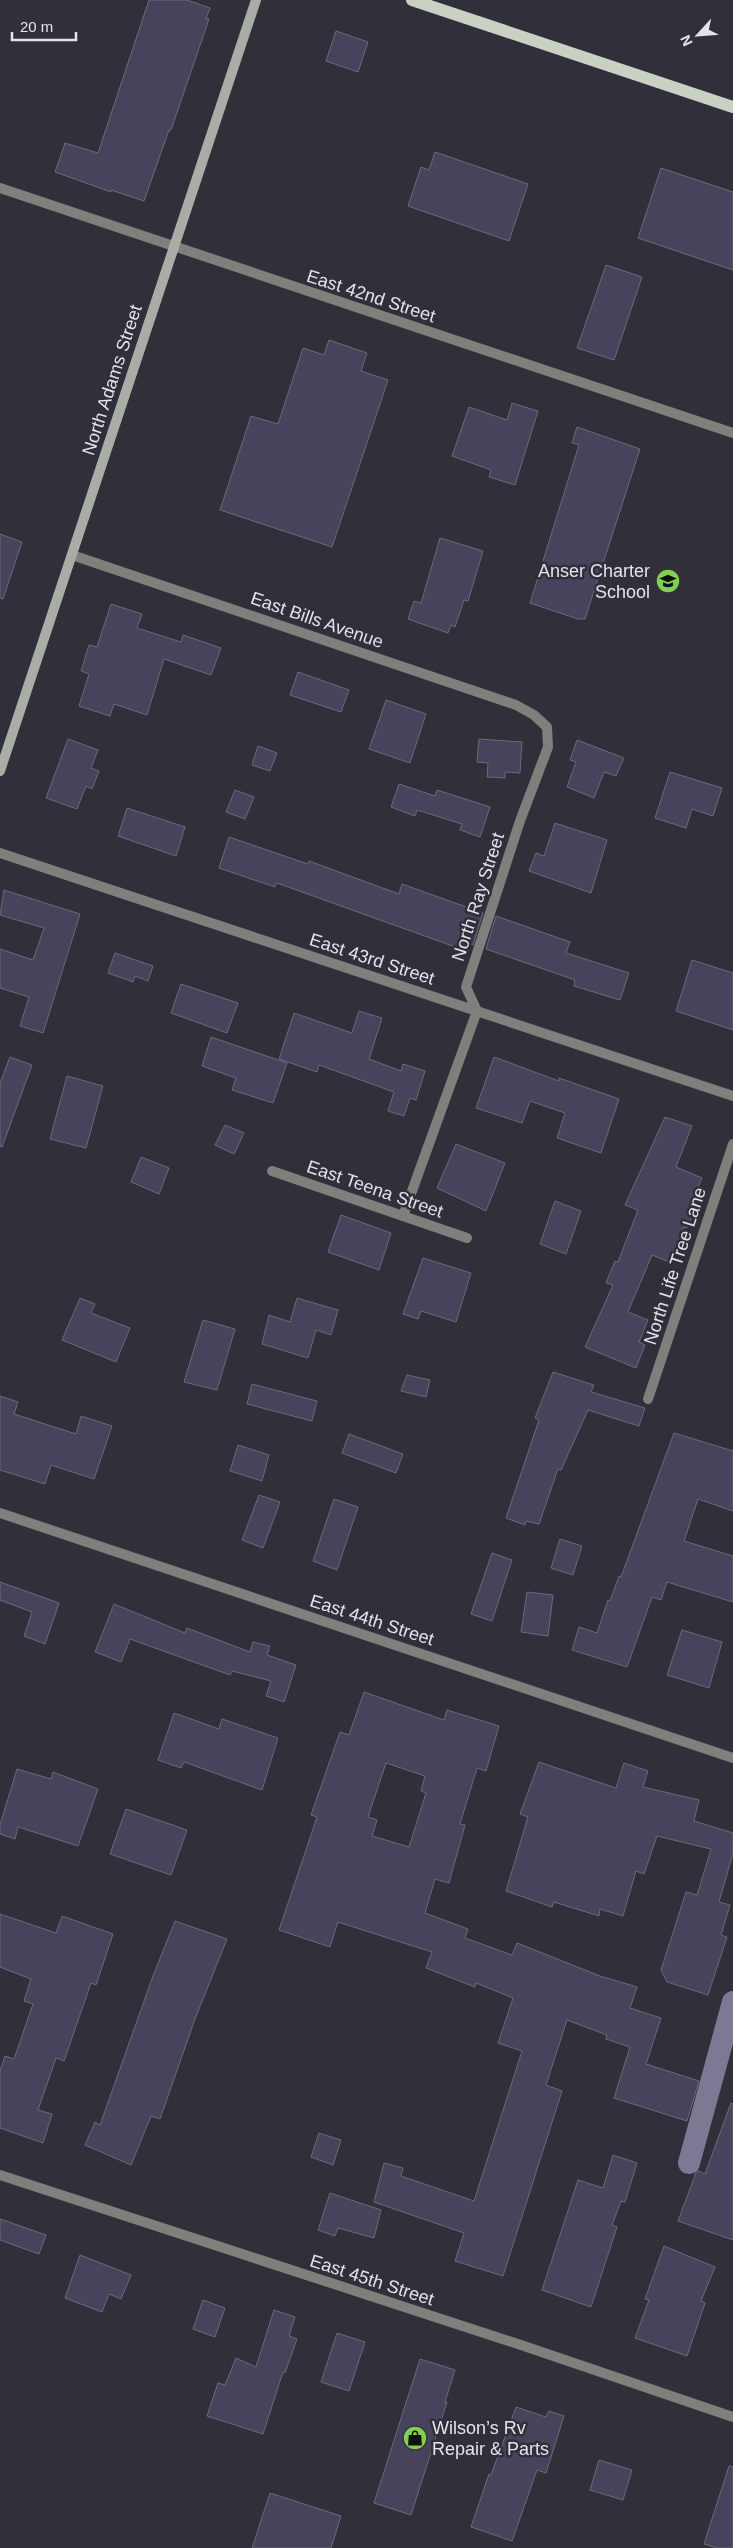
<svg xmlns="http://www.w3.org/2000/svg" width="733" height="2548" viewBox="0 0 733 2548" font-family="Helvetica,sans-serif">
  <style>
    .lines { fill: none; stroke-linecap: round; stroke-linejoin: round }
    .canal { stroke: #7d7995; stroke-width: 22 }
    .building { fill: #47435d; stroke: #6c6a77; fill-rule: evenodd }
    .street { stroke: #7d807b; stroke-width: 10 }
    .secondary { stroke: #a8aea5; stroke-width: 10 }
    .primary { stroke: #c9d1c5; stroke-width: 12 }
    .labels { text-anchor: middle; stroke-width: 5; stroke-linejoin: round; paint-order: stroke }
    .street-label { font-size: 18px; fill: #e4e3eb; stroke: #312f3a }
    .poi-label { font-size: 18px; fill: #e4e3eb; stroke: #312f3a; text-anchor: end }
  </style>
  <rect width="100%" height="100%" fill="#312f3a"/>
  <g class="lines">
    <!-- canal -->
    <path class="canal" d="M689,2163L733,2002"/>
  </g>
  <!-- building -->
  <path class="building" d="M149,0H187L210,8L206,19H209L171,130H169L144,201L111,190V192L55,172L65,143L98,153Z
    M336,31L368,42L358,72L326,61Z
    M435,152L528,184L509,241L408,206L421,167L429,170Z
    M661,168L733,192V270L638,238Z
    M606,265L642,277L614,360L577,348Z
    M329,340L367,353L361,371L388,380L332,547L220,510L251,416L278,424L303,348L324,355Z
    M512,403L538,411L515,485L489,477L491,470L452,456L469,407L507,420Z
    M577,427L640,449L585,619H578L530,603L579,445L572,443Z
    M0,534L22,542L3,599L0,598Z
    M440,538L483,551L468,601L464,600L455,627L451,625L448,633L408,619L414,601L421,603Z
    M111,604L142,614L137,628L181,642L183,635L221,648L211,675L164,659L147,715L114,704L110,716L79,706L89,674L81,671L89,645L97,647Z
    M298,672L349,690L341,712L290,695Z
    M386,700L426,714L410,763L369,749Z
    M68,739L98,750L91,768L99,771L92,789L86,786L77,809L46,798Z
    M479,739L522,742L520,773L505,772V778L487,777L488,763L477,762Z
    M577,740L624,758L616,776L604,772L594,798L567,787L576,762L570,760Z
    M258,746L277,753L270,771L252,765Z
    M670,772L722,788L713,816L692,809L686,828L655,818Z
    M399,784L435,796L437,790L490,807L480,837L460,830L462,824L417,810L415,816L391,807Z
    M235,790L254,797L245,819L226,812Z
    M127,808L185,827L176,856L118,836Z
    M555,823L607,840L591,893L529,871L536,853L544,856Z
    M229,837L308,864L309,861L399,894L402,884L483,913L473,945L460,940L458,948L277,883L275,887L219,868Z
    M4,890L80,914L43,1033L20,1026L29,997L0,988V949L33,960L44,928L0,915Z
    M496,916L570,942L566,953L629,973L620,1000L574,986L575,980L486,949Z
    M115,953L153,966L148,981L135,976L133,982L108,973Z
    M692,960L733,973V1030L676,1011Z
    M181,984L238,1003L227,1033L171,1013Z
    M359,1011L382,1018L369,1059L401,1071L403,1064L425,1071L416,1100L410,1098L404,1116L388,1111L394,1092L319,1065L317,1072L279,1059L294,1013L352,1033Z
    M211,1037L287,1063L273,1103L232,1090L236,1078L202,1066Z
    M10,1057L32,1065L2,1147L0,1146V1083Z
    M494,1057L559,1081V1078L619,1099L601,1153L557,1138L565,1113L530,1101L522,1123L476,1108Z
    M67,1076L103,1086L86,1148L50,1139Z
    M665,1117L692,1126L676,1167L702,1178L690,1205L695,1207L687,1228L684,1227L669,1262L652,1255L628,1312L648,1320L639,1342L645,1345L636,1368L585,1347L613,1285L606,1283L615,1261L618,1262L638,1210L625,1205Z
    M225,1125L244,1133L234,1154L215,1145Z
    M456,1144L505,1163L486,1211L437,1188Z
    M141,1157L169,1168L159,1194L131,1182Z
    M555,1201L581,1211L566,1254L540,1244Z
    M341,1215L391,1233L379,1270L328,1252Z
    M423,1258L471,1273L456,1322L421,1311L418,1319L403,1314Z
    M80,1298L95,1304L91,1313L130,1328L116,1362L62,1340Z
    M297,1298L338,1310L331,1335L316,1330L308,1358L262,1344L269,1315L290,1322Z
    M203,1320L235,1329L217,1390L184,1382Z
    M553,1372L594,1385L591,1392L645,1408L639,1426L588,1410L561,1470L558,1469L539,1524L526,1521L525,1525L506,1518L539,1420L535,1418Z
    M407,1375L430,1380L426,1397L401,1391Z
    M252,1384L317,1401L312,1421L247,1404Z
    M0,1396L18,1402L14,1414L76,1434L81,1416L112,1426L94,1479L51,1465L45,1484L0,1470Z
    M674,1433L733,1451V1511L698,1499L684,1541L733,1556V1602L667,1582L661,1600L652,1597L627,1667L572,1650L579,1627L597,1633L608,1600L610,1601L619,1576L621,1577Z
    M349,1434L403,1454L396,1473L342,1453Z
    M238,1445L269,1455L262,1481L230,1471Z
    M259,1495L280,1502L263,1548L242,1540Z
    M334,1499L358,1507L337,1570L313,1561Z
    M560,1539L582,1546L573,1575L551,1568Z
    M492,1553L512,1560L492,1621L471,1614Z
    M0,1582L59,1603L45,1644L24,1636L32,1612L0,1600Z
    M527,1592L553,1595L548,1636L521,1632Z
    M114,1604L185,1633L187,1628L250,1652L253,1642L270,1646L267,1655L296,1665L284,1702L266,1696L271,1681L232,1671L230,1675L130,1639L121,1662L95,1652Z
    M682,1630L722,1642L709,1688L667,1675Z
    M364,1692L444,1720L447,1710L499,1726L486,1771L477,1768L460,1824L465,1825L449,1883L435,1879L425,1913L468,1929L465,1938L512,1955L517,1943L600,1976L637,1987L630,2008L661,2018L646,2064L699,2081L687,2121L614,2098L630,2047L606,2039L607,2035L567,2020L546,2085L562,2091L503,2276L455,2261L464,2233L374,2202L384,2163L403,2168L401,2176L474,2201L522,2051L498,2043L513,1998L476,1983L475,1987L426,1968L432,1952L338,1922L330,1947L279,1930L317,1817L311,1815L340,1732L349,1735ZM386,1763L425,1776L421,1791L426,1793L409,1847L372,1836L377,1820L368,1817Z
    M174,1713L219,1729L222,1719L278,1738L262,1790L184,1762L181,1768L158,1760Z
    M539,1762L616,1788L624,1763L648,1771L643,1787L699,1800L694,1821L733,1833V1853L719,1902L730,1905L721,1935L727,1937L708,1995L667,1982L661,1970L686,1892L697,1895L711,1849L657,1836L644,1874L636,1871L623,1916L600,1909L599,1916L554,1902L552,1907L506,1891L528,1817L520,1814Z
    M17,1769L51,1779L53,1772L98,1789L78,1846L18,1827L15,1839L0,1834V1825Z
    M126,1809L187,1830L171,1875L110,1854Z
    M0,1914L56,1933L62,1916L113,1934L96,1985L91,1983L64,2061L56,2058L38,2110L52,2114L43,2143L0,2128V2071L5,2056L14,2059L33,2004L24,2001L31,1979L0,1967Z
    M175,1921L227,1939L195,2019L160,2119L151,2116L131,2165L85,2145L95,2122L100,2125L153,1976Z
    M731,2103L733,2104V2240L678,2221L697,2170L705,2174Z
    M319,2133L341,2140L333,2165L311,2157Z
    M613,2155L637,2163L625,2202L621,2201L612,2225L617,2227L591,2307L542,2290L578,2180L603,2188Z
    M330,2193L381,2210L374,2238L338,2228L335,2236L318,2230Z
    M0,2219L46,2235L39,2254L0,2240Z
    M664,2246L715,2267L701,2301L705,2303L687,2356L635,2338L649,2300L645,2299Z
    M80,2255L131,2275L121,2299L109,2294L102,2312L65,2298Z
    M203,2300L225,2308L215,2337L193,2329Z
    M274,2310L295,2317L289,2336L297,2339L285,2373L283,2372L263,2434L207,2416L218,2383L225,2385L236,2358L256,2367Z
    M337,2333L365,2342L349,2391L321,2382Z
    M420,2359L455,2370L445,2402H447L411,2515L374,2503Z
    M516,2407L546,2417L549,2411L564,2416L546,2473L537,2470L512,2541L471,2527L489,2474L491,2475Z
    M599,2460L632,2470L623,2500L590,2490Z
    M729,2466L733,2467V2548H717L704,2544Z
    M270,2493L341,2516L331,2548H252Z"/>
  <g class="lines">
    <!-- street -->
    <path class="street" d="M0,188L733,433
      M72,555L516,705L534,715L547,727L548,747L520,821L466,987L477,1011L403,1216
      M0,853L733,1096
      M272,1171L467,1238
      M648,1399L733,1144
      M0,1513L733,1758
      M0,2175L521,2345L733,2417"/>
    <!-- secondary -->
    <path class="secondary" d="M0,771L256,0"/>
    <!-- primary -->
    <path class="primary" d="M412,0L733,107"/>
  </g>
  <!-- icons -->
  <defs>
    <g id="school-disc" transform="scale(1.25)"><circle r="9.5" fill="#80d051" stroke="#312f3a"/><path d="M0-5L7-2L0 1L-7-2ZM-4 1L0 2.5L4 1V4Q0 6-4 4Z" fill="#111"/></g>
    <g id="shop-disc" transform="scale(1.25)"><circle r="9.5" fill="#80d051" stroke="#312f3a"/><path d="M-5-2.5h2.3a2.7 3.5 0 0 1 5.4 0H5L5.5 6h-11ZM-1.5-2.5h3a1.5 2.3 0 0 0-3 0Z" fill="#111"/></g>
  </defs>
  <g fill-rule="evenodd">
    <use href="#school-disc" x="668" y="581"/>
    <use href="#shop-disc" x="415" y="2438"/>
  </g>
  <g class="labels">
    <!-- street labels -->
    <g class="street-label">
      <text transform="translate(371 296) rotate(18)" y="6">East 42nd Street</text>
      <text transform="translate(112 380) rotate(-72)" y="6">North Adams Street</text>
      <text transform="translate(317 620) rotate(19)" y="6">East Bills Avenue</text>
      <text transform="translate(478 897) rotate(-72)" y="6">North Ray Street</text>
      <text transform="translate(372 959) rotate(18)" y="6">East 43rd Street</text>
      <text transform="translate(375 1189) rotate(19)" y="6">East Teena Street</text>
      <text transform="translate(675 1266) rotate(-72)" y="6">North Life Tree Lane</text>
      <text transform="translate(372 1620) rotate(18)" y="6">East 44th Street</text>
      <text transform="translate(372 2280) rotate(18)" y="6">East 45th Street</text>
    </g>
    <!-- poi labels -->
    <g class="poi-label">
      <text x="650" y="577">Anser Charter<tspan x="650" dy="21">School</tspan></text>
      <text x="432" y="2434" text-anchor="start">Wilson’s Rv<tspan x="432" dy="21">Repair &amp; Parts</tspan></text>
    </g>
  </g>
  <!-- north arrow -->
  <g transform="translate(698 35) rotate(244)" stroke="#312f3a" stroke-width="4" paint-order="stroke">
  <path d="M0-4L9 19L0 12L-9 19Z" fill="#e4e3eb"/>
  <text y="-8" font-size="14" font-weight="bold" text-anchor="middle" fill="#e4e3eb">N</text>
  </g>
  <!-- scale -->
  <path d="M12 32v8h64v-8" fill="none" stroke="#e4e3eb" stroke-width="2.5"/>
  <text x="20" y="32" font-size="15" fill="#e4e3eb" stroke="#312f3a" stroke-width="4" paint-order="stroke">20 m</text>
</svg>
